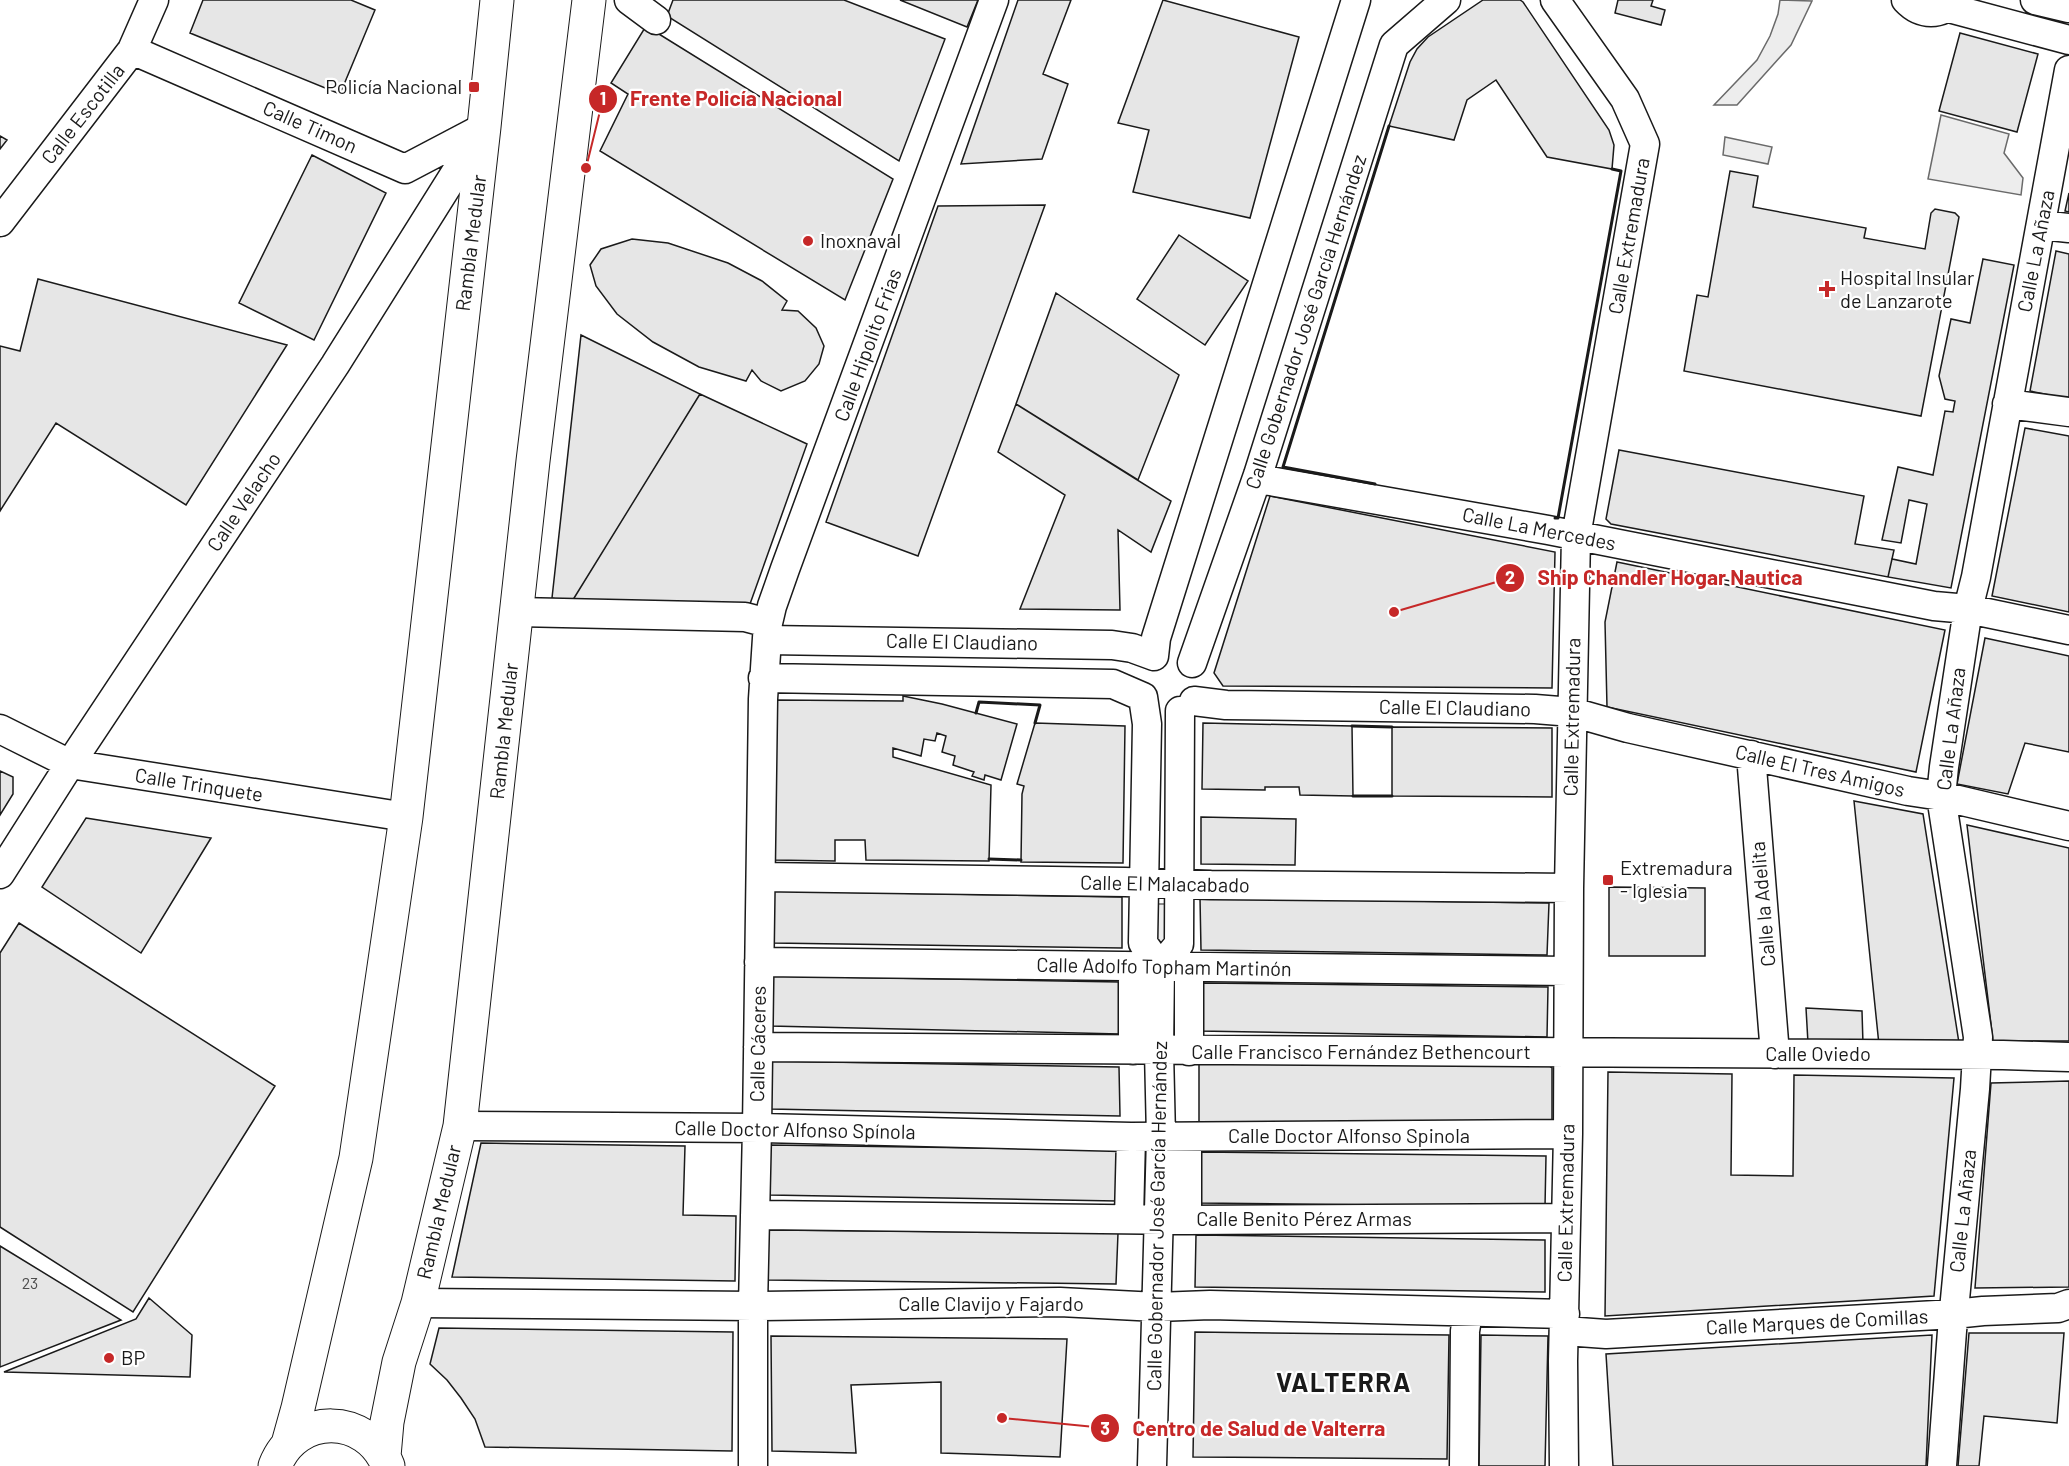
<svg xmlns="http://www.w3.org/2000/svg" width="2069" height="1466" viewBox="0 0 2069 1466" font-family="Barlow,sans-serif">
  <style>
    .built { fill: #ededed; stroke: #6a6a6a; stroke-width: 1.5 }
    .building { fill: #e6e6e6; stroke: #1a1a1a; stroke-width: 1.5 }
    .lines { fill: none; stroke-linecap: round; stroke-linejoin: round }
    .minor-casing { stroke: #1a1a1a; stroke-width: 31 }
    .major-casing { stroke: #1a1a1a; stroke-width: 35 }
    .minor { stroke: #fff; stroke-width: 28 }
    .major { stroke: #fff; stroke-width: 33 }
    .wall { stroke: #1a1a1a; stroke-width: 3 }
    .poi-dot { fill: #c62828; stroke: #fff; stroke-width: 2 }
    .labels { text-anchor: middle; stroke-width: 4.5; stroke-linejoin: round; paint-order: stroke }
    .number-label { font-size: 16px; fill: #4d4d4d }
    .poi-label { font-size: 20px; fill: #1a1a1a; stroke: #fff; text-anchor: start }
    .street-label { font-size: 20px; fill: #1a1a1a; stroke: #fff }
    .district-label { font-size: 26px; font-weight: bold; letter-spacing: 1.5px; fill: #1a1a1a; stroke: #fff }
    .leader { fill: none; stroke: #c62828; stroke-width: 2 }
    .callout-dot { fill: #c62828; stroke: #fff; stroke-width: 2 }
    .mark-label { font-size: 18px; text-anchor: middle; font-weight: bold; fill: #fff }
    .callout-label { font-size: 21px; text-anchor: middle; font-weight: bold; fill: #c62828; stroke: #fff; stroke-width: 4.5; stroke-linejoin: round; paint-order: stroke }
  </style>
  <rect width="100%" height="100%" fill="#fff"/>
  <!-- built -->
  <path class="built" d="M1780,0L1812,1L1791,45L1737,105H1714L1757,60L1770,36L1778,14Z
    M1941,115L2009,134L2004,153L2023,178L2021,195L1928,179Z
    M1725,137L1772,147L1768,164L1723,155Z
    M1147,904H1173L1172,943L1147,942Z"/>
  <!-- building -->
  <path class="building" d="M203,0H351L375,10L340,94L190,33Z
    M673,0H844L945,39L899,161L667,16Z
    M900,0H978L967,27Z
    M1018,0H1071L1043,74L1068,84L1042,159L961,164Z
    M1163,0L1299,37L1250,218L1133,192L1149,130L1118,123Z
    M1483,0H1520L1523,2L1609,130L1614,145L1612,169L1547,157L1496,80L1467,100L1454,140L1389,126L1410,62L1417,49L1428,37Z
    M1618,0H1653L1651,6L1665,10L1661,25L1615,13Z
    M646,26L893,179L845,300L600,151L628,94L611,83Z
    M1960,33L2038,54L2017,132L1939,111Z
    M0,136L7,140L0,149Z
    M312,155L386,193L314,340L239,303Z
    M1730,171L1758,176L1753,207L1866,228L1864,238L1925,249L1931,213L1935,209L1955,213L1959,217L1921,416L1684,371L1697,295L1708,297Z
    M2069,193V212L2065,211Z
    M1045,205L918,556L826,522L938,206Z
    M1179,235L1248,281L1205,345L1137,299Z
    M632,239L668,243L728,263L762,281L787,301L782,310L798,311L816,328L824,346L819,364L805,381L781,391L761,381L752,370L746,381L699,367L653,342L617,314L596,286L590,265L601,249Z
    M2056,251L2069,254V399L2030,391Z
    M1983,259L2014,265L1951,588L1888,577L1892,559L1916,564L1927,504L1909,500L1901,543L1882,540L1898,467L1933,475L1945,411L1953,412L1955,401L1945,399L1939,376L1951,319L1970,323Z
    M38,279L287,345L186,505L56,423L0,511V346L20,351Z
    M1056,293L1179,375L1138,480L1016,404Z
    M581,335L700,394L571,603L552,598Z
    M700,394L807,444L750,604L571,603Z
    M1016,404L1171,501L1151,552L1118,530L1120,610L1020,609L1065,495L998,452Z
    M2025,428L2069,436V612L1992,596Z
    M1619,450L1864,496L1855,544L1894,550L1888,577L1611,524L1606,519Z
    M1270,496L1555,552L1552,688L1223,686L1214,673Z
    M1617,562L1945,630L1916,772L1607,707L1605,622Z
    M1985,638L2069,656V752L2025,743L2008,794L1957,784Z
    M903,696L942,704L1017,724L1001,780L985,775L984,780L972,776L974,772L953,765L955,756L942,752L946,736L937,733L935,741L924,739L921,756L893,748V757L991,785L989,861L866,860L865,840H835V861L773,860L775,700L903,701Z
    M1035,723L1125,726L1123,863L1021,862L1022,794L1024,786L1017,784Z
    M1203,723L1352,726L1353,796L1300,795L1299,787H1265V790L1202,789Z
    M1392,727L1552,728V797L1392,796Z
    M0,771L13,777V794L0,815Z
    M1854,801L1923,814L1959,1043L1879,1045Z
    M1201,817L1296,819L1295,865L1201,864Z
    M86,818L211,838L141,953L42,887Z
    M1967,825L2069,848V1041H1993Z
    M1609,887L1705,888V956H1609Z
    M774,891L1122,897V948L772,943Z
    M1200,898L1549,903L1547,955L1201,950Z
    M19,923L275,1086L133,1312L0,1227V953Z
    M773,976L1120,982V1034L770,1026Z
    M1200,983L1548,987L1547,1037L1199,1031Z
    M1806,1008L1862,1011L1863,1044L1808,1043Z
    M1199,1059L1548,1065L1552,1068V1122L1199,1123Z
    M771,1061L1119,1067L1120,1116L770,1109Z
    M1608,1072L1732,1074L1731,1175L1793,1176L1794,1075L1954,1078L1934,1296L1605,1316Z
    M2069,1081V1287L1975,1288L1991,1083Z
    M481,1143L685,1146L683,1215L736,1216L735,1281L452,1277Z
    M769,1145L1120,1150L1117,1201L769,1195Z
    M1198,1152L1546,1156L1545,1207L1197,1203Z
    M768,1230L1118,1233L1116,1284L767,1280Z
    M1196,1235L1545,1240V1292L1195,1287Z
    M0,1246L121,1320L0,1367Z
    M149,1298L192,1335L190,1377L4,1372L136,1319Z
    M439,1328L733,1332L732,1451L485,1447L475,1419L461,1398L447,1380L430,1364Z
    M1195,1332L1449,1335L1447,1459L1193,1457Z
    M1969,1333H2064L2057,1423L1984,1416L1979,1466H1958Z
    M1481,1335L1548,1336L1545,1466H1479Z
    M1932,1335L1926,1466H1613L1606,1354Z
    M771,1336L1067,1339L1060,1457L941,1453V1382L851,1385L856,1453L772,1451Z"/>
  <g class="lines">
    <!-- minor casing -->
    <g class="minor-casing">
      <path id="minor" d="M629,0L656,20
        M1555,0L1625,99L1645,144L1576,536L1569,888L1568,1134L1563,1361L1564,1466
        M1906,0C1921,16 1941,16 1956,0
        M2035,0L2069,8
        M1949,8L2069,40
        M132,50L405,169L483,128
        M0,222L132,50L154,0
        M2041,225L2069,228
        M2007,404L2069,412
        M1258,475L1270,481L1548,530L1934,606L1968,609L2069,630
        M517,612L745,617L768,623
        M767,640L1112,645L1132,648L1154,656
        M1154,656L1156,638L1356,0
        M1192,663L1258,475L1394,45L1446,0
        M763,678L1113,684L1143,697L1147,724L1143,943L1160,967L1159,1051L1161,1137L1152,1466
        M1194,701L1226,705L1535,709L1572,712L1628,728L1908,791L1941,796L2069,826
        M0,729L70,764L406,817
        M1751,755L1775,1054
        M0,874L70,764L335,365L483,129
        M761,877L1125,882L1211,885L1569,888
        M759,962L1568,971
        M1160,967L1179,944L1180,711
        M758,1047L2003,1055L2069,1057
        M1133,1050V966
        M1189,1051V968
        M460,1126L757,1128L1131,1137L1568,1134
        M755,1215L1187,1220L1565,1218
        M1129,1218L1131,1137
        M1187,1220V1137
        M418,1303L753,1306L1060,1302L1157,1307L1210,1305L1565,1314
        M1565,1331L1606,1334L1954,1314L1983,1311L2058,1308L2069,1304
        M753,1466V1306L757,1128L763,699L768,623L772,606L785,569L994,0
        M1464,1466L1465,1331L1468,1313
        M1942,1466L1952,1331L1975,1089L1978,1037L1941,796L1944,767L1968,609L1976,577L2069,70"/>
    </g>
    <!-- major casing -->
    <g class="major-casing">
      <path id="major" d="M288,1444L298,1408L356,1158L406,817L484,127L497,0
        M384,1456L387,1422L399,1362L418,1303L460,1126L533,461L589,0
        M275,1466C296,1412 367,1413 388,1466"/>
    </g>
    <!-- minor -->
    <use href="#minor" class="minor"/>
    <!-- major -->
    <use href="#major" class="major"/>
    <!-- wall -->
    <path class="wall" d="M1375,484L1283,467L1389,126
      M1555,518H1558L1621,171L1612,169
      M976,713L979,702L1040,705L1035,723
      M1352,726L1392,727
      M1353,796H1392
      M989,859L1021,860"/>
  </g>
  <!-- markers -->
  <g class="poi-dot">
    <rect x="468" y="81" width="12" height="12" rx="3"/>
    <circle cx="808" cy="241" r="6"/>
    <path d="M1824 280h6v6h6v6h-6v6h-6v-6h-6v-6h6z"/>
    <rect x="1602" y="874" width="12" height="12" rx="3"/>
    <circle cx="109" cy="1358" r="6"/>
  </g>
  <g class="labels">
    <!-- number labels -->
    <g class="number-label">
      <text x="30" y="1289">23</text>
    </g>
    <!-- poi labels -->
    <g class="poi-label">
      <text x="462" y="94" text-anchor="end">Policía Nacional</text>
      <text x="820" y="248">Inoxnaval</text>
      <text x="1840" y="285">Hospital Insular<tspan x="1840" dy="23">de Lanzarote</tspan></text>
      <text x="1620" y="875">Extremadura<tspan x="1620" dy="23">- Iglesia</tspan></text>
      <text x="121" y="1365">BP</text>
    </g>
    <!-- street labels -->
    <g class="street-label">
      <text transform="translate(83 114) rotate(-52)" y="7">Calle Escotilla</text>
      <text transform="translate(310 127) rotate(24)" y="7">Calle Timon</text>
      <text transform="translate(1629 236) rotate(-80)" y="7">Calle Extremadura</text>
      <text transform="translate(471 243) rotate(-83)" y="7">Rambla Medular</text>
      <text transform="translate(2036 251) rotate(-79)" y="7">Calle La Añaza</text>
      <text transform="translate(1306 322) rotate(-72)" y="7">Calle Gobernador José García Hernández</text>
      <text transform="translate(868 345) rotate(-70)" y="7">Calle Hipolito Frias</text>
      <text transform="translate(244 502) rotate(-56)" y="7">Calle Velacho</text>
      <text transform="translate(1539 529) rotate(11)" y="7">Calle La Mercedes</text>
      <text transform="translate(962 642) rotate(1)" y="7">Calle El Claudiano</text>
      <text transform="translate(1455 708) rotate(1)" y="7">Calle El Claudiano</text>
      <text transform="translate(1572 717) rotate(-89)" y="7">Calle Extremadura</text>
      <text transform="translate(1951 729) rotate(-83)" y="7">Calle La Añaza</text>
      <text transform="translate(504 731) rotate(-84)" y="7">Rambla Medular</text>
      <text transform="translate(1820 771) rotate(13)" y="7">Calle El Tres Amigos</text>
      <text transform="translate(199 785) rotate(9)" y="7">Calle Trinquete</text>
      <text transform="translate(1165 884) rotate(1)" y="7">Calle El Malacabado</text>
      <text transform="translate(1763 904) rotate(-95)" y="7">Calle la Adelita</text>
      <text transform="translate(1164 967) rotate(1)" y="7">Calle Adolfo Topham Martinón</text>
      <text transform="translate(758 1044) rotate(-89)" y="7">Calle Cáceres</text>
      <text x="1361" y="1059">Calle Francisco Fernández Bethencourt</text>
      <text x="1818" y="1061">Calle Oviedo</text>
      <text transform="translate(795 1130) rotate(1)" y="7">Calle Doctor Alfonso Spínola</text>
      <text x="1349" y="1143">Calle Doctor Alfonso Spinola</text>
      <text transform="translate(1566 1203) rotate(-89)" y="7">Calle Extremadura</text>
      <text transform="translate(1963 1211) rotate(-84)" y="7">Calle La Añaza</text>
      <text transform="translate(439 1212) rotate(-77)" y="7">Rambla Medular</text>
      <text transform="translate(1157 1216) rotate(-89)" y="7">Calle Gobernador José García Hernández</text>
      <text x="1304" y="1226">Calle Benito Pérez Armas</text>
      <text x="991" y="1311">Calle Clavijo y Fajardo</text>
      <text transform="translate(1817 1322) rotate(-3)" y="7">Calle Marques de Comillas</text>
    </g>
    <!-- district labels -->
    <g class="district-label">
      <text x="1344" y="1392">VALTERRA</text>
    </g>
  </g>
  <!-- callouts -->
  <path class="leader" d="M586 168L603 99M1394 612L1510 578M1002 1418L1105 1428"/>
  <g class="callout-dot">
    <circle cx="586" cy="168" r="6"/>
    <circle cx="1394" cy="612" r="6"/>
    <circle cx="1002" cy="1418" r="6"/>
    <circle cx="603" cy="99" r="15"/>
    <circle cx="1510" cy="578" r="15"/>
    <circle cx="1105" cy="1428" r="15"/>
  </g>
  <g class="mark-label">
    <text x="603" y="105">1</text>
    <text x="1510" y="584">2</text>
    <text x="1105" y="1435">3</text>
  </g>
  <g class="callout-label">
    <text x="736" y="106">Frente Policía Nacional</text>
    <text x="1670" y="585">Ship Chandler Hogar Nautica</text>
    <text x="1259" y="1436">Centro de Salud de Valterra</text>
  </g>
</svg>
